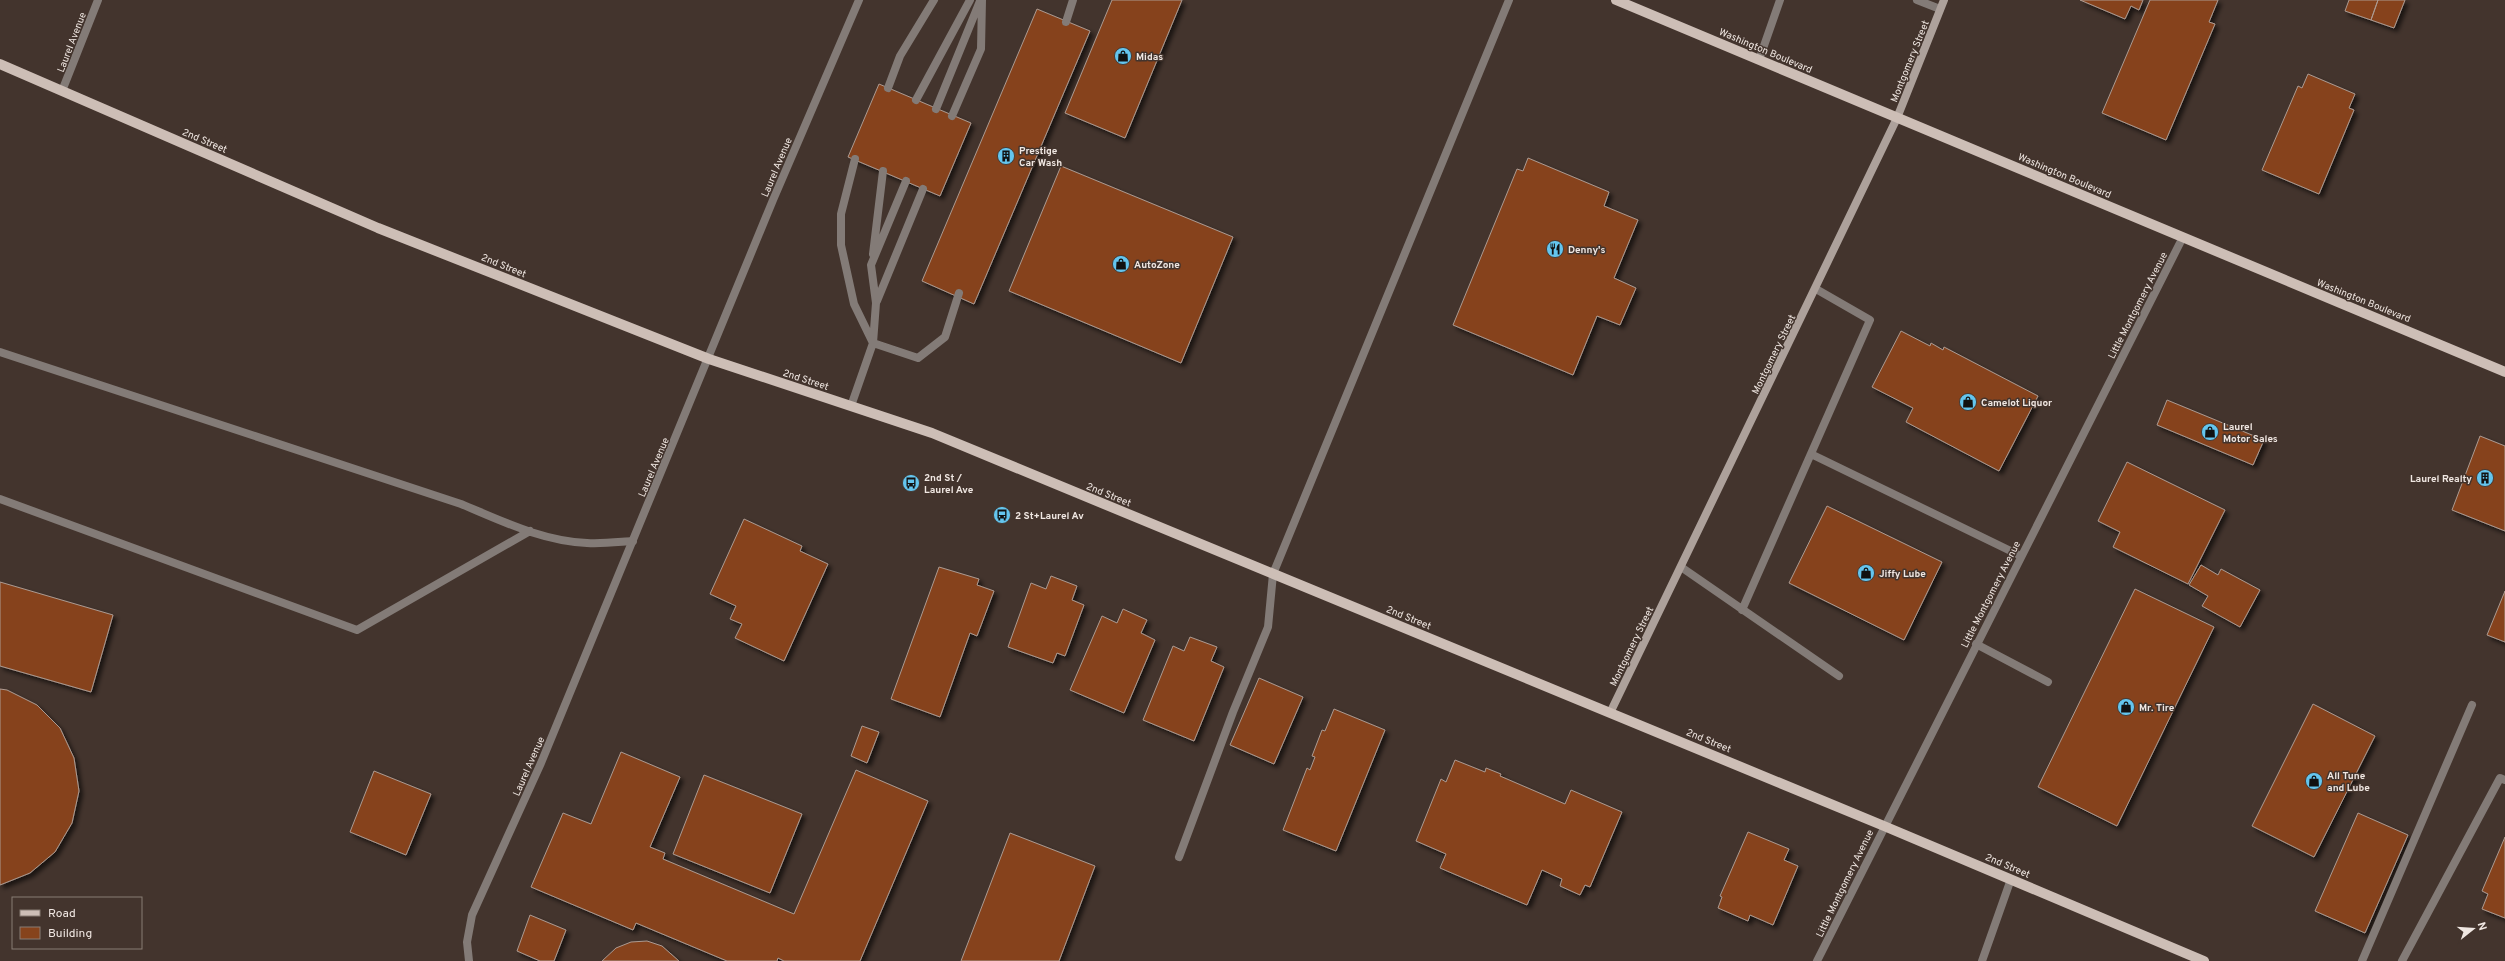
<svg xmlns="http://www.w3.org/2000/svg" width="2505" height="961" viewBox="0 0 2505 961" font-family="Overpass,sans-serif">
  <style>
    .building { fill: #86431c; stroke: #ac9a91; filter: url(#shadow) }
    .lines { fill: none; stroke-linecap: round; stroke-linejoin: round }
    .lane { stroke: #837b77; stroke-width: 8 }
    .street { stroke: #837b77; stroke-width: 8 }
    .secondary { stroke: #ada19b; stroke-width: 8 }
    .primary { stroke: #cdbeb6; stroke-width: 10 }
    .labels { text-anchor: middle; stroke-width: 3; stroke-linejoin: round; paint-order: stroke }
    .street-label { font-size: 10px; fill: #f0e7e2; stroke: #43342d }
    .poi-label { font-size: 10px; font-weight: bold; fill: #f0e7e2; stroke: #43342d; text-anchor: start }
  </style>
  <defs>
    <filter id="shadow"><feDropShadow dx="3.5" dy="3.5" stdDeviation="2" flood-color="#0009"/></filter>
  </defs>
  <rect width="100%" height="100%" fill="#43342d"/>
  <!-- building -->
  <path class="building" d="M1112,0H1182L1125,138L1065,113Z
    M2080,0H2143L2139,10L2131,6L2125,19Z
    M2150,0H2218L2209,22L2215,24L2166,140L2102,113Z
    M2349,0H2378L2371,20L2345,11Z
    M2378,0H2405L2394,28L2371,20Z
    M1037,9L1090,31L974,304L922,281Z
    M2308,74L2355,94L2349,108L2354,110L2319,194L2262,170L2298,86L2302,88Z
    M879,84L971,123L940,196L848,157Z
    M1528,158L1609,192L1604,206L1638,220L1614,278L1636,288L1620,325L1597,316L1573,375L1453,325L1517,169L1523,171Z
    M1061,166L1233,237L1181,363L1009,291Z
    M1901,331L1930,346L1931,343L1943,350L1944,347L2038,396L1999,471L1906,422L1913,408L1872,387Z
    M2167,400L2264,440L2253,465L2157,425Z
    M2480,436L2505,446V531L2452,510Z
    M2127,462L2225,510L2188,584L2113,547L2120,532L2098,521Z
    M1827,506L1942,562L1904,640L1789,583Z
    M744,519L802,546L800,551L828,564L784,661L735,638L742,624L730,619L736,606L710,594Z
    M2201,565L2218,575L2221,569L2260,590L2240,627L2202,606L2208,596L2189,585Z
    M939,567L979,579L977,585L994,591L977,636L970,633L940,717L891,699Z
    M1051,576L1077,586L1072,600L1084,605L1065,656L1057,653L1053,663L1008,647L1031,583L1046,589Z
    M0,582L113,615L91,692L0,666Z
    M2135,589L2214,627L2117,826L2038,787Z
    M2505,591V642L2487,635Z
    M1123,609L1147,620L1141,633L1155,640L1124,713L1070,690L1102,616L1117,623Z
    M1190,637L1217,647L1211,661L1224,667L1194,741L1143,720L1173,646L1184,651Z
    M1259,678L1303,697L1274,764L1230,745Z
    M0,689L7,690L37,705L60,728L74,758L79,791L72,823L55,852L30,873L0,885Z
    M2313,704L2375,736L2314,857L2252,826Z
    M1334,709L1385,730L1336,851L1283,830L1307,768L1310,770L1315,757L1312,756L1322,730L1325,731Z
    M862,726L879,732L867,763L851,756Z
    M621,752L680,777L650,847L665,853L663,859L794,914L856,770L928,801L860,961H784L778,958L777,961H727L636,923L633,930L531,887L563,813L591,824Z
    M1455,760L1485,772L1486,768L1501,774L1500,776L1565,804L1571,790L1622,812L1590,887L1585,885L1580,895L1560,886L1562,879L1542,870L1527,905L1440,868L1446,854L1416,841L1441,779L1446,782Z
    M374,771L431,794L406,855L350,832Z
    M704,775L802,814L770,893L673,854Z
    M2358,813L2408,835L2365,933L2315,911Z
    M1748,832L1789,849L1784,860L1798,866L1773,925L1750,915L1748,921L1718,908L1722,897L1720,896Z
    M1010,833L1095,866L1059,961H961Z
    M2505,837V918L2482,909L2488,894L2482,891Z
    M530,915L566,930L554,961H540L517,951Z
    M647,941L662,946L679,961H602L616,948L631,942Z"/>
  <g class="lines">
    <!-- lane -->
    <path class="lane" d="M1917,0L1940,9
      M1066,22L1073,0
      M1759,60L1780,0
      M888,88L900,56L934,0
      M916,100L970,0
      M936,109L980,1
      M952,116L981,49L982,0
      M906,181L871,265L876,303L873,343L918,358L945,337L959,293
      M873,254L883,171
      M877,301L923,189
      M0,352L461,504C502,521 542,541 587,543C602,544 618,542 633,541
      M851,406L873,343L854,304L841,245V214L855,159
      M1811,454L2021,556
      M0,499L357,630L530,531
      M1681,567L1839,676
      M1742,610L1870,320L1816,289
      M1976,644L2048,682
      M1179,857L1233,712L1268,627L1273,574L1509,0
      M1982,961L2011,879
      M2362,961L2472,705
      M2402,961L2500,778L2505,780"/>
    <!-- street -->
    <path class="street" d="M62,91L98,0
      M469,961L467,942L472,915L541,763L773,200L859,0
      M1817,961L2183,237"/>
    <!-- secondary -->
    <path class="secondary" d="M1610,713L1897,118L1944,0"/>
    <!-- primary -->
    <path class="primary" d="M1616,0L2505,372
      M0,64L378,228L709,359L932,433L1884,826L2204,961"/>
  </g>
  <!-- icons -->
  <defs>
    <g id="shop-disc" transform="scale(0.9)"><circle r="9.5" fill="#64c5ee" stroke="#43342d"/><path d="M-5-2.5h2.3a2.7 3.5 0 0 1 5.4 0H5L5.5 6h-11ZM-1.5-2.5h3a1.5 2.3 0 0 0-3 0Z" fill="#111"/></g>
    <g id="building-disc" transform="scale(0.9)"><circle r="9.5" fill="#64c5ee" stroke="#43342d"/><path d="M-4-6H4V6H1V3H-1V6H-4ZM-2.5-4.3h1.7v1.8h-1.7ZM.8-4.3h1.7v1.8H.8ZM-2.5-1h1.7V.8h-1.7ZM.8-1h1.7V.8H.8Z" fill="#111"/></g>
    <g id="restaurant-disc" transform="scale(0.9)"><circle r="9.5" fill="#64c5ee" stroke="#43342d"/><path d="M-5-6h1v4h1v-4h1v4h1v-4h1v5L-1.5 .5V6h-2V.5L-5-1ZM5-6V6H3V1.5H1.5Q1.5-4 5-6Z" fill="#111"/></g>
    <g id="bus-disc" transform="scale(0.9)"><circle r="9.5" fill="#64c5ee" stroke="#43342d"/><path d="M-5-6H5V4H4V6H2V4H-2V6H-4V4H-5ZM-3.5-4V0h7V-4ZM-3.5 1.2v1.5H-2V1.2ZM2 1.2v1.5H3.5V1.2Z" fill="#111"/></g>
  </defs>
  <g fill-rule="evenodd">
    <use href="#shop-disc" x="1123" y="56"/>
    <use href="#building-disc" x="1006" y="156"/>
    <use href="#restaurant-disc" x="1555" y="249"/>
    <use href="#shop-disc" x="1121" y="264"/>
    <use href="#shop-disc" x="1968" y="402"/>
    <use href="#shop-disc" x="2210" y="432"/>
    <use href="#building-disc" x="2485" y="478"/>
    <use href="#bus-disc" x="911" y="483"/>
    <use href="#bus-disc" x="1002" y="515"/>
    <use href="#shop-disc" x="1866" y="573"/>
    <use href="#shop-disc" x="2126" y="707"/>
    <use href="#shop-disc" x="2314" y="781"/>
  </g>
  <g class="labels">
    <!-- street labels -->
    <g class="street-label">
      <text transform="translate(71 42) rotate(-69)" y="4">Laurel Avenue</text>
      <text transform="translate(1766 50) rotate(23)" y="4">Washington Boulevard</text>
      <text transform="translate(1909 61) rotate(-68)" y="4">Montgomery Street</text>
      <text transform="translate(205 140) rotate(23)" y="4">2nd Street</text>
      <text transform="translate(776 167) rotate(-67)" y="4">Laurel Avenue</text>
      <text transform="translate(2065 175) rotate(23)" y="4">Washington Boulevard</text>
      <text transform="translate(504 265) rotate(22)" y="4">2nd Street</text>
      <text transform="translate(2364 300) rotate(22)" y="4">Washington Boulevard</text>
      <text transform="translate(2137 305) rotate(-63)" y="4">Little Montgomery Avenue</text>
      <text transform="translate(1773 354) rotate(-64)" y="4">Montgomery Street</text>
      <text transform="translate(806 379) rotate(18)" y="4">2nd Street</text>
      <text transform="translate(653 467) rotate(-67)" y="4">Laurel Avenue</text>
      <text transform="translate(1109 494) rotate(22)" y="4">2nd Street</text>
      <text transform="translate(1990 594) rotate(-63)" y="4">Little Montgomery Avenue</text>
      <text transform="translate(1409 617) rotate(22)" y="4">2nd Street</text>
      <text transform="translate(1631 646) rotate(-64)" y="4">Montgomery Street</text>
      <text transform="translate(1709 740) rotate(22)" y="4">2nd Street</text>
      <text transform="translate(528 766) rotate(-66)" y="4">Laurel Avenue</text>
      <text transform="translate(2008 865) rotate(23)" y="4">2nd Street</text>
      <text transform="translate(1844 883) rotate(-64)" y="4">Little Montgomery Avenue</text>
    </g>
    <!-- poi labels -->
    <g class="poi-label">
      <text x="1136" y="60">Midas</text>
      <text x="1019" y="154">Prestige<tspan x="1019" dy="12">Car Wash</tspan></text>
      <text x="1568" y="253">Denny's</text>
      <text x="1134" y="268">AutoZone</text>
      <text x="1981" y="406">Camelot Liquor</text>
      <text x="2223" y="430">Laurel<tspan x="2223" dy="12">Motor Sales</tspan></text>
      <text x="924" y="481">2nd St /<tspan x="924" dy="12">Laurel Ave</tspan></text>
      <text x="2472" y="482" text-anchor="end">Laurel Realty</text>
      <text x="1015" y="519">2 St+Laurel Av</text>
      <text x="1879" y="577">Jiffy Lube</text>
      <text x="2139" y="711">Mr. Tire</text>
      <text x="2327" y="779">All Tune<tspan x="2327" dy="12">and Lube</tspan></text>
    </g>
  </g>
  <!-- legend -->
  <rect x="12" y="897" width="130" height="52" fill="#43342d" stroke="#887c75"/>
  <rect x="20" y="910" width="20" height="6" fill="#cdbeb6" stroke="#887c75"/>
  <text x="48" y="917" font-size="12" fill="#f0e7e2">Road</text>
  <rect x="20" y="927" width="20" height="12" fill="#86431c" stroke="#887c75"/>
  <text x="48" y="937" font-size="12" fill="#f0e7e2">Building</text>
  <!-- north arrow -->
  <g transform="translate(2473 929) rotate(73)" stroke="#43342d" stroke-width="3" paint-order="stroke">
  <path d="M0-3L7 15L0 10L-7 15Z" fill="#f0e7e2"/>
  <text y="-6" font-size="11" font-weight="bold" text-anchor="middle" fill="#f0e7e2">N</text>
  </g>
</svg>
